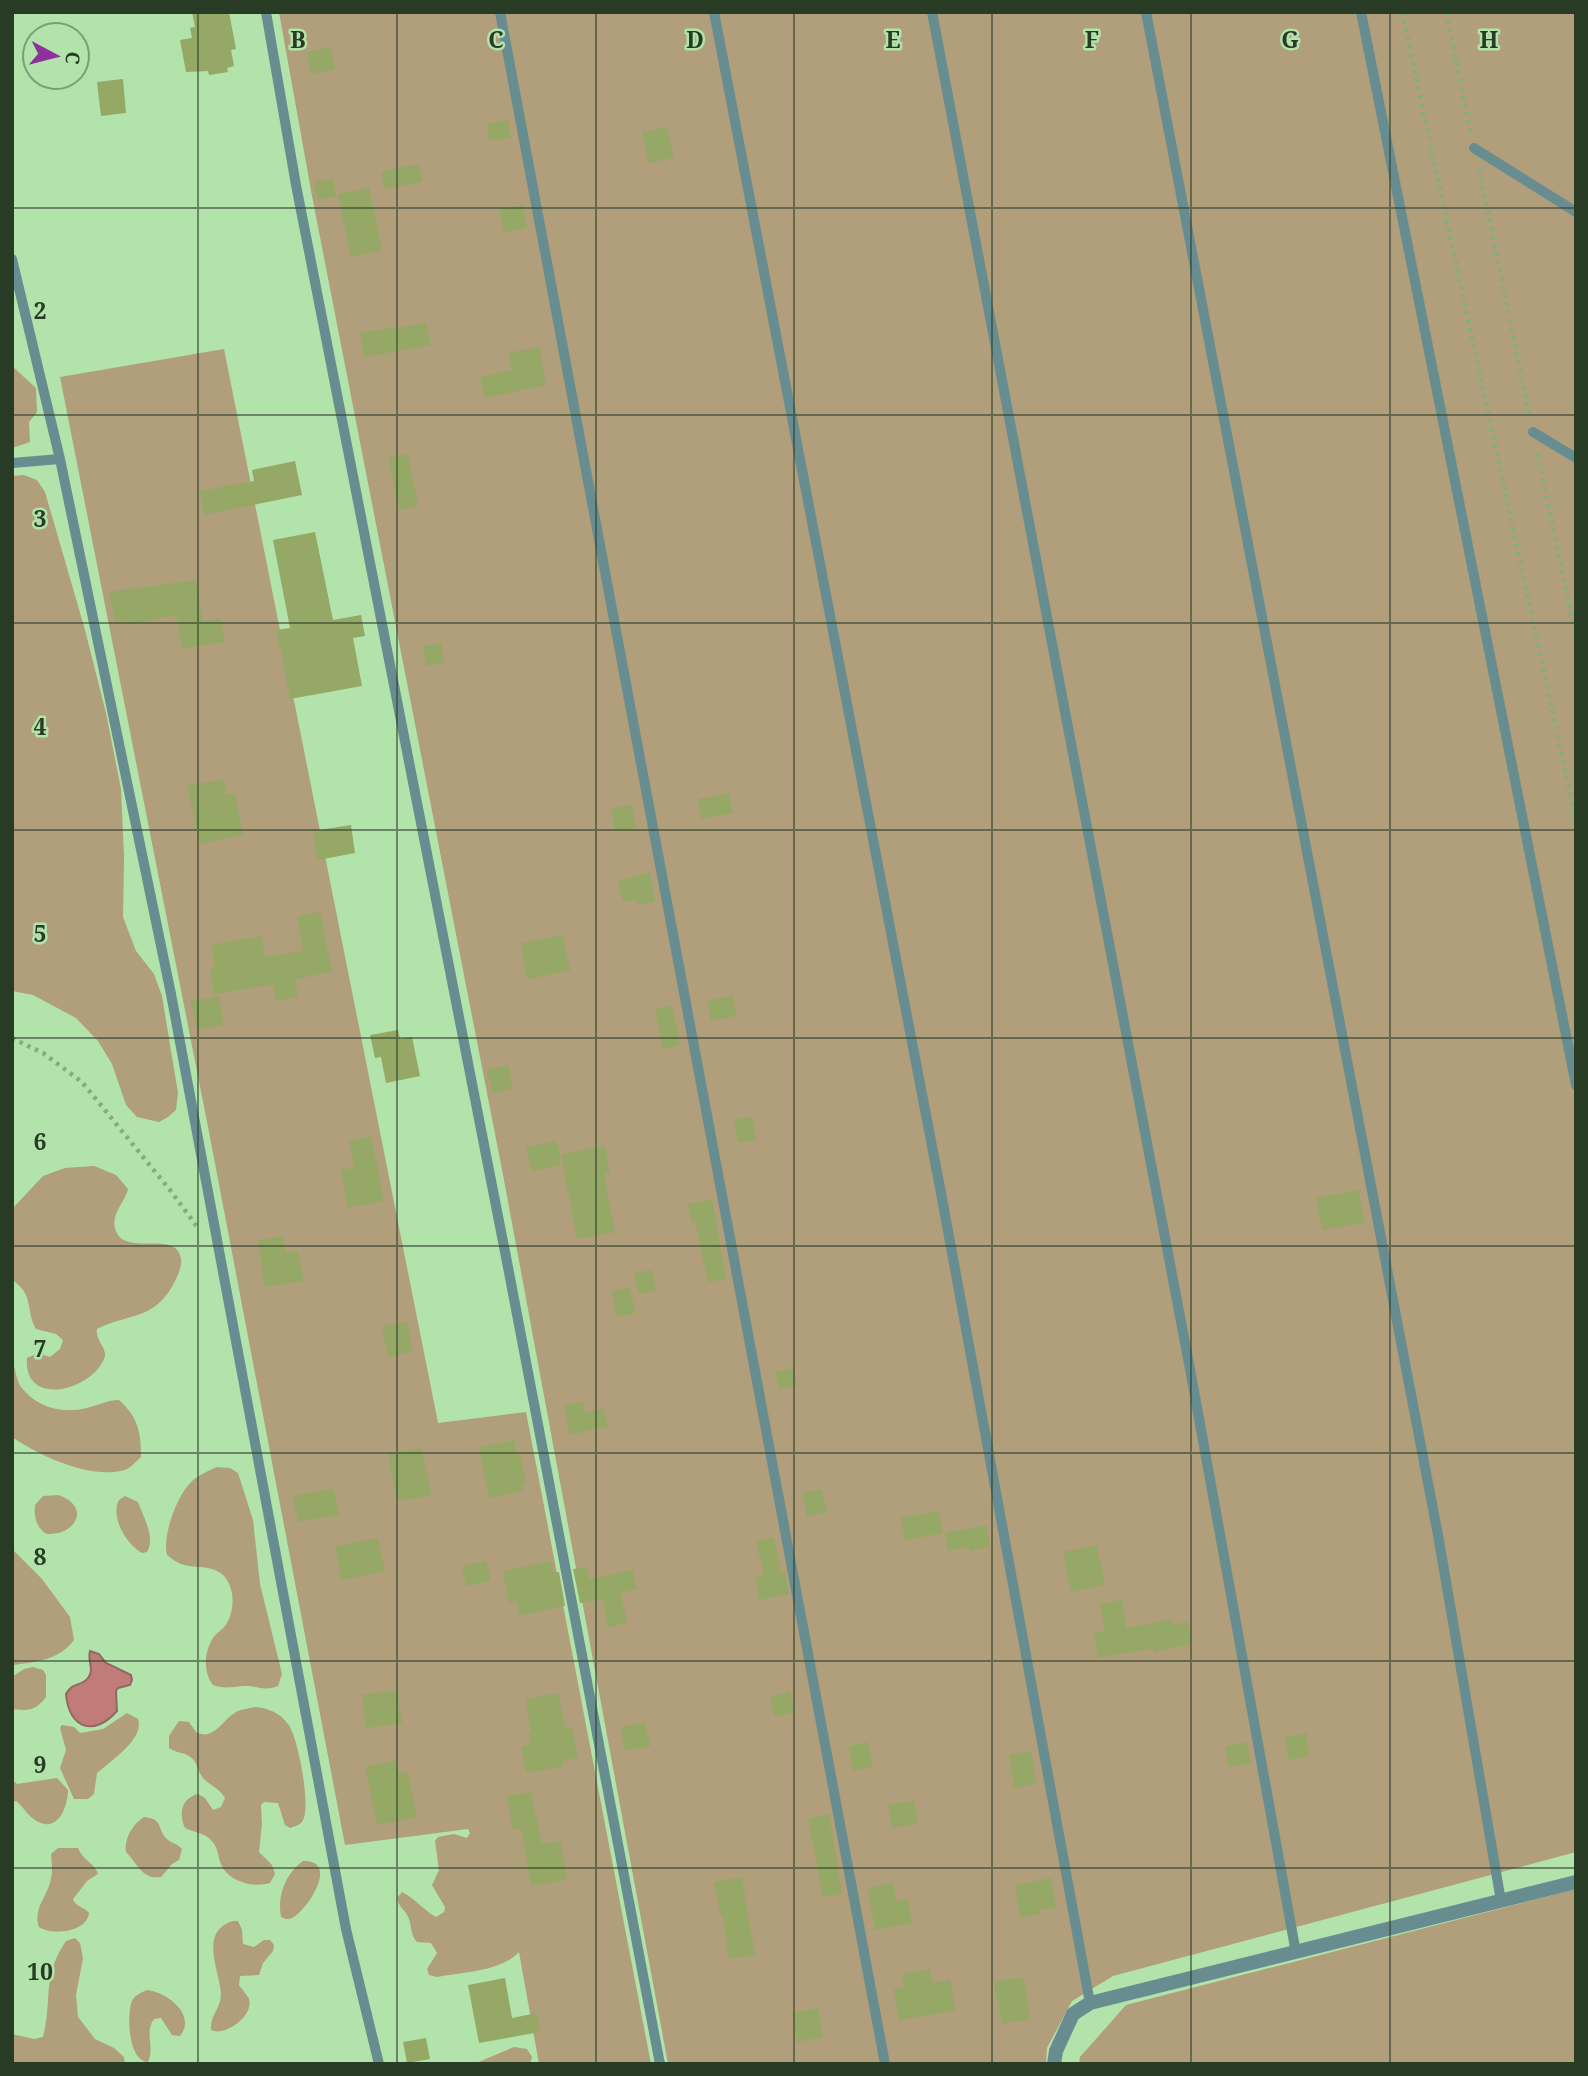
<svg xmlns="http://www.w3.org/2000/svg" width="1588" height="2076" viewBox="0 0 1588 2076" font-family="'Noto Serif',serif">
  <style>
    .green { fill: #b19e7b }
    .water { fill: #c17b79; stroke: #936860; stroke-width: 2 }
    .building { fill: #95a866 }
    .lines { fill: none; stroke-linecap: round; stroke-linejoin: round }
    .path { stroke: #85ad7f; stroke-width: 4.5; stroke-dasharray: 3.5 5; stroke-linecap: butt }
    .service { stroke: #688d90; stroke-width: 10 }
    .minor { stroke: #688d90; stroke-width: 14 }
    .grid { fill: none; stroke: #283c25; stroke-width: 2; stroke-opacity: 0.55 }
    .grid-label { font-size: 23px; text-anchor: middle; font-weight: bold; fill: #283c25; stroke: #b1e3aa; stroke-width: 5; stroke-linejoin: round; paint-order: stroke }
  </style>
  <rect width="100%" height="100%" fill="#b1e3aa"/>
  <!-- green -->
  <path class="green" d="M279,12H1576V1852L1113,1976L1072,2001L1047,2048L1046,2064H668L504,1180L312,196Z
    M224,349L438,1423L526,1412L651,2064H539L519,1952C500,1972 463,1972 437,1977L429,1975L427,1969L437,1953L431,1943L417,1942C410,1934 412,1928 409,1919C406,1910 399,1908 397,1898L402,1892C417,1900 423,1910 436,1917L444,1912L445,1907L432,1885L439,1870L435,1841L438,1837L454,1834L467,1838L470,1833L468,1829L345,1845L209,1132L60,377Z
    M12,366L36,388L37,412L29,422L30,442L12,448Z
    M24,475L37,480L45,492L85,630L106,713L121,789L124,856L123,917L136,951L154,974L162,996L178,1093L176,1110L168,1117L159,1122L137,1117L126,1105L112,1064L98,1041L76,1018L33,995L12,991V476Z
    M94,1166L116,1175L128,1189C125,1202 111,1214 115,1228C122,1259 177,1228 181,1259C182,1268 177,1277 173,1285C153,1321 128,1313 97,1329C95,1341 109,1349 104,1359C91,1391 23,1408 27,1358L38,1353L50,1357L60,1349L63,1340L56,1334L36,1329C25,1310 35,1295 12,1280V1209L43,1176L65,1168Z
    M12,1361C16,1369 16,1380 21,1387C37,1408 62,1414 87,1408C99,1405 107,1400 119,1400C138,1417 141,1432 141,1457C136,1461 131,1468 125,1470C91,1480 40,1456 12,1437Z
    M217,1467L230,1468L238,1473L253,1520L260,1584L282,1674L278,1686C262,1692 258,1685 243,1686C231,1687 224,1689 213,1685C203,1672 204,1652 213,1638C216,1633 221,1631 225,1626C235,1612 236,1588 223,1575C210,1564 195,1569 181,1564C176,1562 171,1558 167,1555C162,1536 177,1495 192,1481C199,1475 208,1471 217,1467Z
    M58,1495C91,1506 77,1535 47,1534C36,1528 34,1517 35,1505L43,1496Z
    M125,1496L138,1502C143,1517 156,1537 147,1552L142,1553C126,1544 110,1517 119,1500Z
    M12,1549L42,1579L70,1617L74,1640C59,1660 36,1662 12,1665Z
    M33,1667L43,1670L46,1675V1697C35,1711 29,1711 12,1709V1677L24,1669Z
    M255,1707C268,1708 280,1713 288,1724C298,1736 311,1806 303,1820C301,1825 295,1826 290,1828L285,1825L278,1803L264,1802L261,1805L262,1824L259,1852L272,1865L275,1874L270,1883C254,1888 228,1882 221,1864C217,1854 219,1848 210,1839C204,1833 193,1832 185,1828C178,1813 182,1798 198,1794L205,1798L213,1810L221,1807L225,1798C219,1787 207,1785 201,1775C197,1768 197,1761 189,1756C183,1752 176,1753 169,1748V1736L179,1721L189,1722L196,1732C214,1742 223,1718 238,1711C243,1709 250,1708 255,1707Z
    M127,1713L138,1719C145,1739 110,1761 97,1773L94,1794L88,1799H74L60,1768L66,1750L60,1728L62,1725L74,1727L80,1733L103,1729Z
    M57,1778L68,1790C68,1804 60,1830 41,1823C29,1819 25,1808 16,1801L12,1802V1779L17,1784Z
    M144,1817C165,1819 156,1830 168,1840C173,1844 177,1843 182,1849L179,1860L172,1864L161,1877C142,1880 137,1863 126,1852C124,1838 133,1824 144,1817Z
    M58,1848H78C83,1861 94,1862 98,1874L87,1881L73,1899C75,1907 85,1907 89,1913C87,1932 53,1936 39,1927C33,1910 45,1899 50,1883C53,1873 52,1864 51,1854Z
    M303,1861C341,1860 306,1912 292,1918C286,1920 286,1919 281,1917C277,1896 285,1874 303,1861Z
    M1576,1889V2064H1079L1080,2057L1126,2005Z
    M233,1921H238L242,1930L243,1944L254,1947L264,1940H270L274,1945L273,1951L263,1963L259,1975L240,1976L239,1985C242,1990 247,1994 249,1999C254,2016 225,2037 211,2030C210,2015 221,2008 221,1994C220,1971 198,1932 233,1921Z
    M75,1938L80,1943L83,1958L76,1995L78,2017L95,2039L114,2048L124,2057L125,2064H12V2034L34,2039L43,2037C53,1999 41,1978 66,1941Z
    M147,1990C167,1992 197,2015 180,2036L172,2035L161,2018L154,2019C144,2032 155,2048 148,2062C129,2061 127,2019 131,2004C133,1996 140,1993 147,1990Z
    M514,2047L527,2049L532,2057L530,2064H474Z"/>
  <!-- water -->
  <path class="water" d="M90,1651L99,1654L106,1663L131,1675L132,1680L130,1685L118,1688L116,1691L117,1711C94,1737 69,1729 66,1694C73,1681 81,1687 88,1678C95,1669 87,1661 90,1651Z"/>
  <!-- building -->
  <path class="building" d="M192,12H229L236,49L231,50L234,66L227,68L228,72L209,75L208,71L186,72L180,40L192,38L190,28L195,27Z
    M331,47L335,69L311,74L307,52Z
    M123,79L126,113L101,116L97,82Z
    M508,120L511,138L489,141L487,123Z
    M667,127L674,158L649,163L642,132Z
    M419,164L422,182L384,189L381,171Z
    M333,178L336,196L318,200L314,182Z
    M369,188L382,250L351,257L338,194Z
    M523,205L527,228L504,233L499,210Z
    M426,322L431,345L364,357L360,333L394,327L395,329Z
    M539,347L546,385L484,398L480,377L512,370L508,353Z
    M408,454L418,506L399,510L389,458Z
    M295,461L302,495L204,515L200,491L254,481L252,470Z
    M315,532L333,620L361,615L365,636L353,638L362,686L290,699L281,647L279,648L276,630L290,628L273,540Z
    M196,580L202,621L220,618L225,642L182,649L176,615L127,625L126,620L115,622L109,592Z
    M441,643L444,663L426,666L423,646Z
    M224,779L226,795L235,794L243,835L199,844L188,786Z
    M729,793L733,813L702,819L698,799Z
    M632,805L636,828L615,831L611,808Z
    M351,825L355,853L318,860L313,831Z
    M650,872L655,902L638,905L636,900L623,902L618,881Z
    M320,912L332,972L295,979L298,997L276,1001L273,984L214,994L210,970L215,969L211,945L261,936L265,957L303,951L297,916Z
    M563,935L570,971L527,979L521,943Z
    M219,996L224,1025L197,1030L191,1001Z
    M733,996L736,1016L711,1021L708,1000Z
    M672,1005L680,1045L663,1049L655,1009Z
    M398,1030L400,1039L412,1037L420,1076L386,1083L381,1057L375,1058L370,1035Z
    M508,1065L513,1089L492,1093L487,1069Z
    M752,1117L756,1140L738,1143L734,1119Z
    M371,1136L384,1201L348,1208L341,1170L354,1168L349,1141Z
    M557,1141L561,1165L531,1171L526,1147Z
    M605,1146L610,1173L604,1174L615,1232L577,1239L561,1154Z
    M1359,1190L1364,1223L1322,1230L1316,1198Z
    M712,1199L726,1279L708,1282L695,1222L692,1223L688,1204Z
    M283,1236L286,1253L298,1251L304,1281L265,1287L258,1241Z
    M652,1270L656,1290L639,1294L634,1273Z
    M630,1287L635,1313L617,1317L612,1291Z
    M407,1321L412,1352L388,1357L382,1326Z
    M793,1368L797,1385L779,1389L775,1372Z
    M583,1401L585,1413L603,1408L608,1426L570,1435L564,1406Z
    M514,1440L517,1455H520L526,1482L522,1483L524,1491L489,1498L479,1448Z
    M422,1448L431,1495L397,1501L388,1454Z
    M334,1488L339,1515L298,1522L293,1496Z
    M822,1489L827,1512L807,1516L802,1493Z
    M939,1511L943,1533L905,1540L901,1518Z
    M986,1525L990,1547L970,1551L969,1547L948,1551L945,1533Z
    M774,1537L781,1572L785,1571L789,1594L759,1600L755,1577L764,1575L756,1541Z
    M378,1538L385,1571L341,1580L335,1546Z
    M1097,1545L1105,1585L1071,1592L1063,1552Z
    M486,1561L491,1581L466,1586L462,1566Z
    M551,1561L553,1573L559,1572L565,1606L519,1616L517,1601L509,1603L503,1571Z
    M587,1567L589,1579L632,1570L637,1589L621,1593L627,1623L608,1627L603,1599L580,1603L573,1569Z
    M1122,1600L1126,1628L1171,1619L1172,1625L1188,1622L1192,1644L1154,1652L1153,1648L1098,1658L1094,1633L1105,1631L1100,1604Z
    M397,1690L402,1723L366,1728L362,1695Z
    M790,1692L794,1712L774,1717L770,1696Z
    M558,1693L565,1728L572,1727L578,1758L562,1761L563,1766L526,1773L521,1747L531,1745L528,1734L531,1733L526,1699Z
    M645,1722L650,1746L625,1751L621,1727Z
    M1306,1733L1309,1756L1289,1760L1285,1737Z
    M868,1742L873,1767L853,1771L848,1746Z
    M1247,1742L1251,1763L1229,1767L1225,1746Z
    M1031,1751L1036,1784L1014,1788L1009,1755Z
    M396,1760L399,1774L408,1772L417,1817L377,1825L365,1767Z
    M531,1792L542,1844L560,1841L567,1880L531,1886L521,1829L513,1830L507,1796Z
    M914,1801L918,1824L892,1828L888,1805Z
    M829,1814L842,1894L823,1897L808,1818Z
    M742,1877L755,1955L729,1959L723,1916H721L714,1882Z
    M1051,1878L1056,1907L1039,1910L1040,1914L1020,1918L1015,1885Z
    M893,1882L896,1901L908,1899L912,1923L875,1930L868,1888Z
    M930,1969L933,1983L950,1980L955,2011L899,2020L894,1989L904,1987L902,1974Z
    M1023,1977L1030,2019L1002,2024L994,1982Z
    M505,1978L512,2018L537,2013L540,2032L479,2043L468,1985Z
    M818,2008L823,2037L797,2042L792,2013Z
    M426,2038L430,2059L407,2063L403,2042Z"/>
  <g class="lines">
    <!-- path -->
    <path class="path" d="M1402,12L1576,821
      M1446,12L1471,133
      M1479,169L1530,418
      M1538,454L1576,638
      M12,1038L43,1053L82,1082L170,1190L198,1228"/>
    <!-- service -->
    <path class="service" d="M266,12L296,185L507,1262L660,2064
      M500,12L885,2064
      M714,12L941,1193L1090,2003
      M932,12L1190,1369L1296,1953
      M1146,12L1438,1535L1501,1901
      M1361,12L1576,1085
      M1474,148L1576,212
      M12,259L60,459L171,994L346,1929L379,2064
      M1533,432L1576,458
      M12,463L60,459"/>
    <!-- minor -->
    <path class="minor" d="M1054,2064L1056,2051L1073,2014L1090,2003L1576,1882"/>
  </g>
  <!-- grid -->
  <path class="grid" d="M198,12V2064M397,12V2064M596,12V2064M794,12V2064M992,12V2064M1191,12V2064M1390,12V2064M12,208H1576M12,415H1576M12,623H1576M12,830H1576M12,1038H1576M12,1246H1576M12,1453H1576M12,1661H1576M12,1868H1576"/>
  <g class="grid-label">
    <text x="298" y="48">B</text>
    <text x="496" y="48">C</text>
    <text x="695" y="48">D</text>
    <text x="893" y="48">E</text>
    <text x="1092" y="48">F</text>
    <text x="1290" y="48">G</text>
    <text x="1489" y="48">H</text>
    <text x="40" y="319">2</text>
    <text x="40" y="527">3</text>
    <text x="40" y="735">4</text>
    <text x="40" y="942">5</text>
    <text x="40" y="1150">6</text>
    <text x="40" y="1357">7</text>
    <text x="40" y="1565">8</text>
    <text x="40" y="1773">9</text>
    <text x="40" y="1980">10</text>
  </g>
  <!-- border -->
  <rect width="1588" height="2076" fill="none" stroke="#283c25" stroke-width="28"/>
  <!-- north arrow -->
  <g transform="translate(56 56) rotate(97)"><circle r="33" fill="#b1e3aa" stroke="#7aa075" stroke-width="2"/>
  <path d="M0-5L12 26L0 18L-12 26Z" fill="#8d319b"/>
  <text y="-10" font-size="19" font-weight="bold" text-anchor="middle" fill="#283c25">С</text>
  </g>
</svg>
